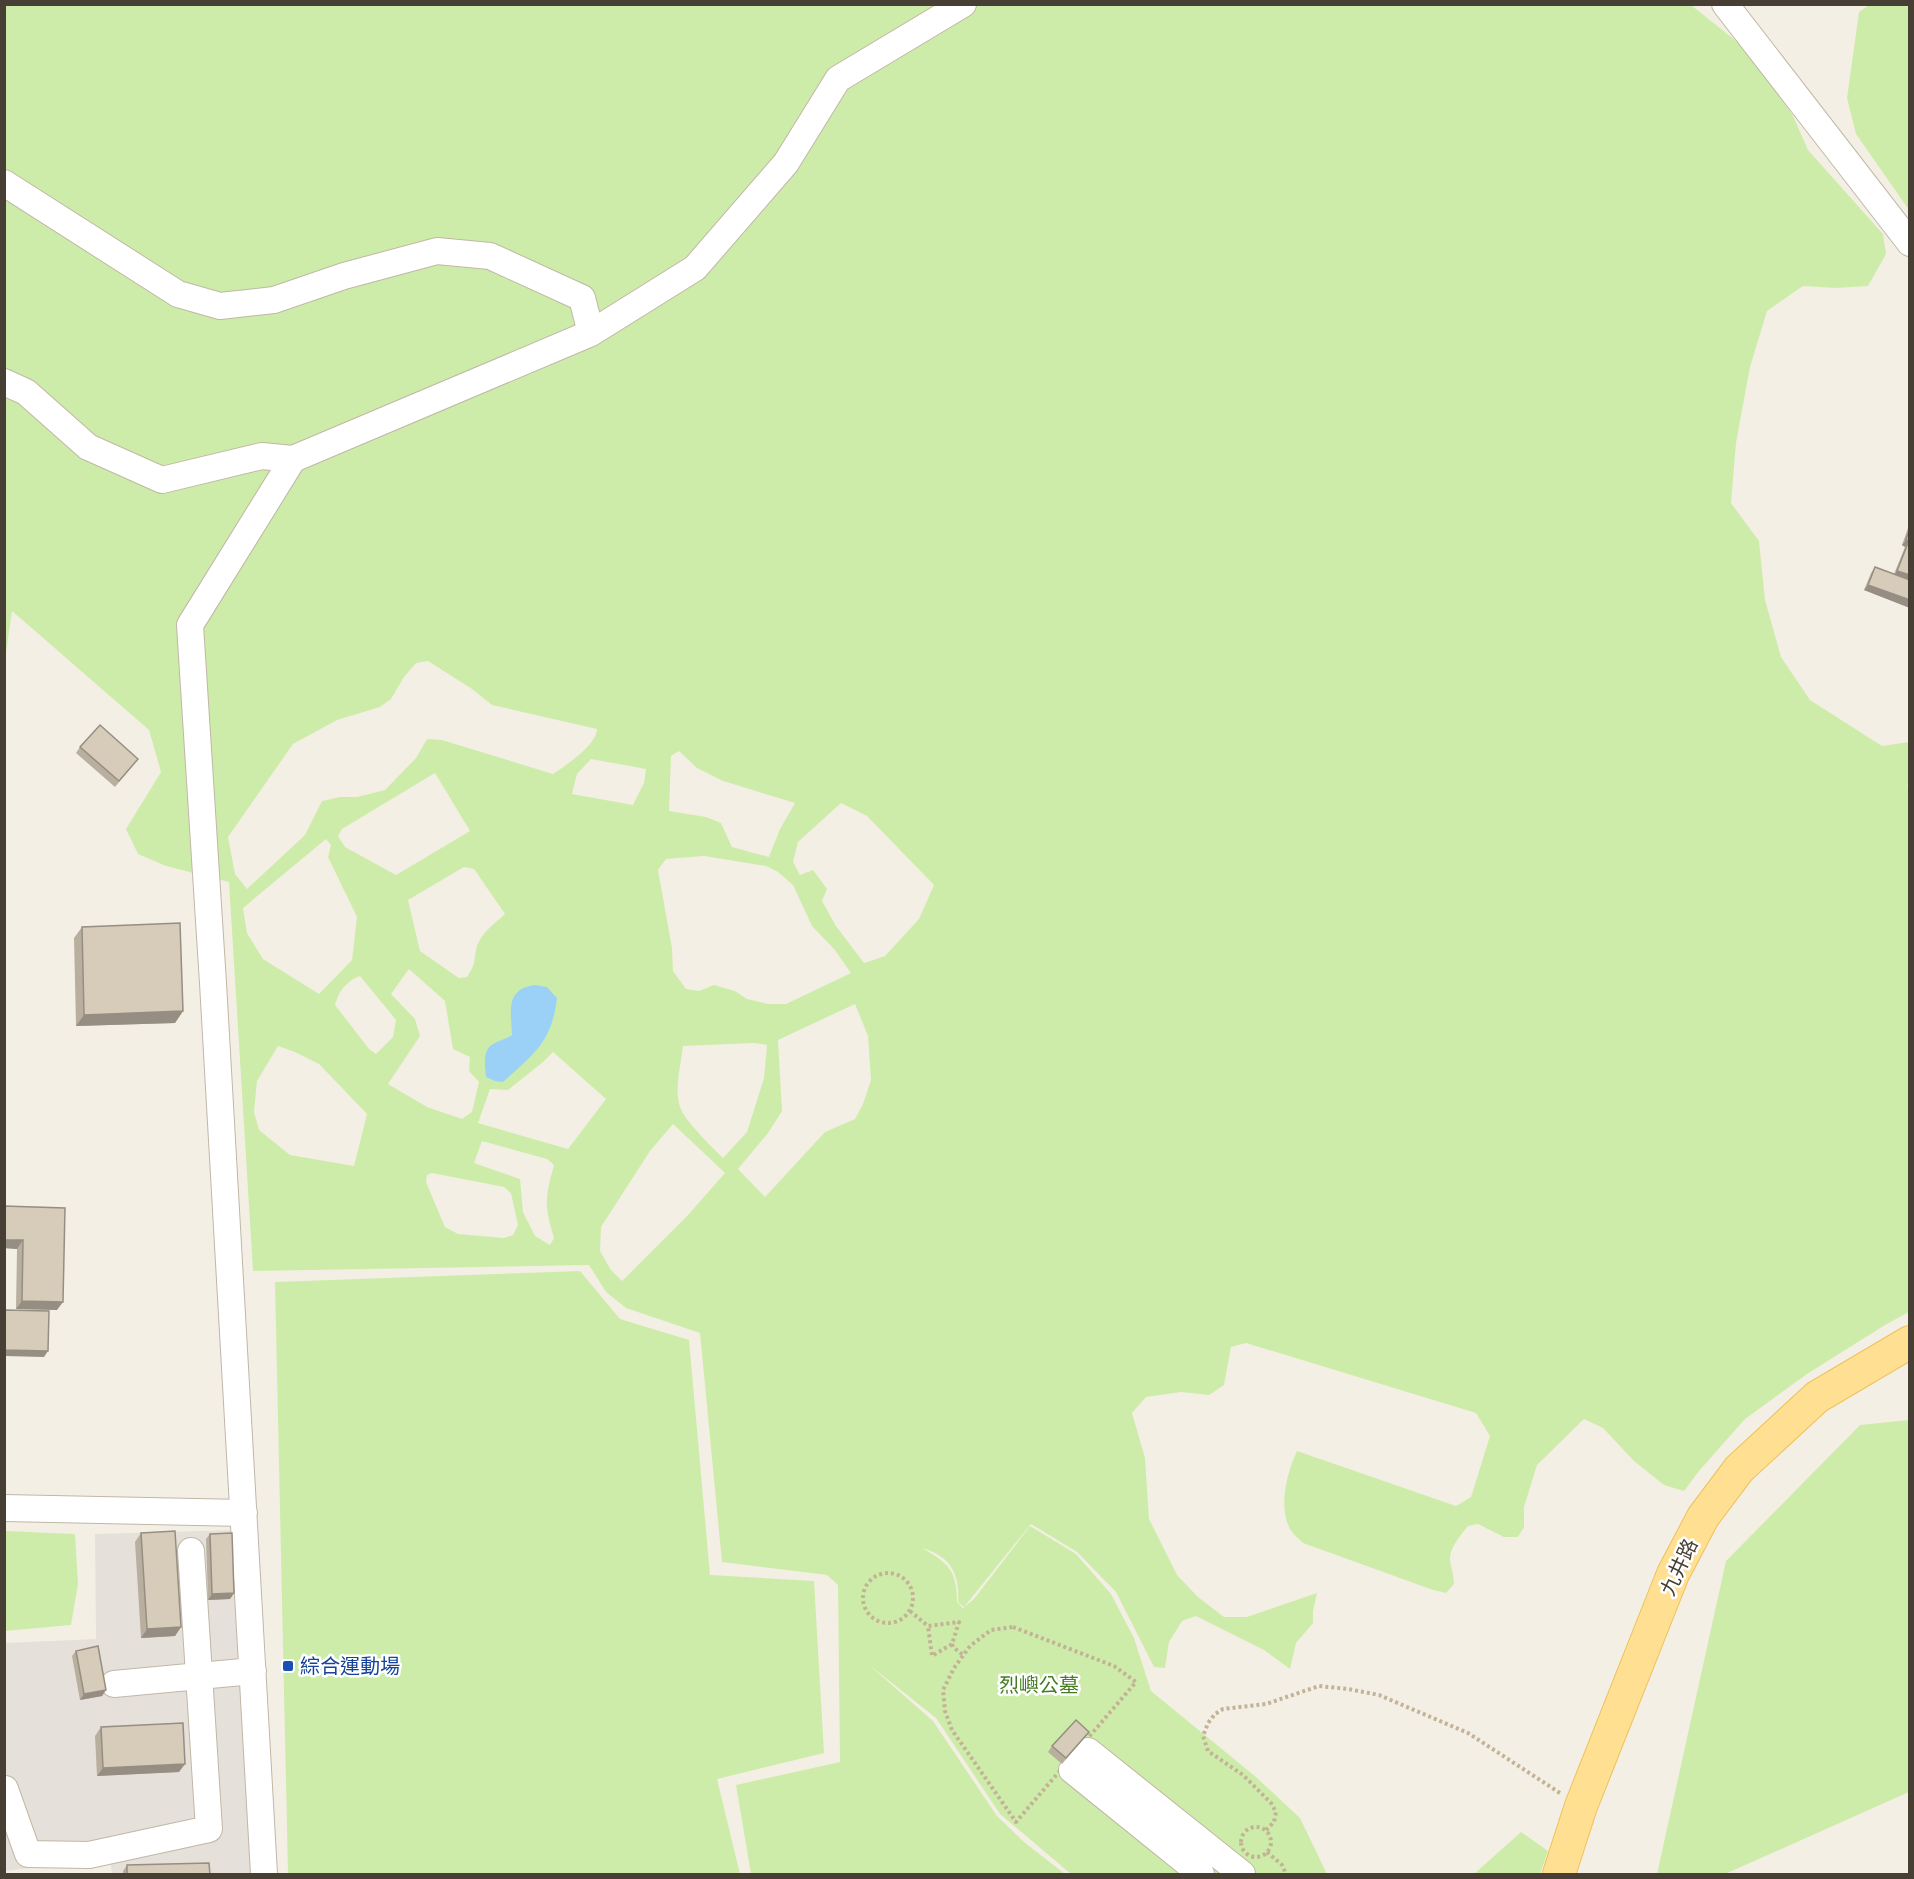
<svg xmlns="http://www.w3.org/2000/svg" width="1914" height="1879" viewBox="0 0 1914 1879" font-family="Ubuntu,'Noto Sans TC',sans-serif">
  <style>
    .industrial { fill: #e6e0da }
    .green { fill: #ceeca9; fill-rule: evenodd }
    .water { fill: #9bd1f7 }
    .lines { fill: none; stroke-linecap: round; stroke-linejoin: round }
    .minor-casing { stroke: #c0b7a6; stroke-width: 28 }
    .major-casing { stroke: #eec159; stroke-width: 34 }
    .path { stroke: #c3b396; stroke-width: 4; stroke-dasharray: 3 3; stroke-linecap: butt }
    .minor { stroke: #fff; stroke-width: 26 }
    .major { stroke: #ffe093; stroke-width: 32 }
    .wall { fill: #b9af9f }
    .shaded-wall { fill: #968e82 }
    .building { fill: #d7cbb9; stroke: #968e82; stroke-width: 1.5 }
    .transit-dot { fill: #1a4fb4; stroke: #fff; stroke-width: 2 }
    .labels { text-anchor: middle; stroke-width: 5; stroke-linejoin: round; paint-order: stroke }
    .street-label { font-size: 20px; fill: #473f34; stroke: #fff }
    .transit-label { font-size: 20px; fill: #164399; stroke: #fff; text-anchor: start }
    .park-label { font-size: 20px; fill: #457e22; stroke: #fff }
  </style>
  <rect width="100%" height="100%" fill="#f4efe5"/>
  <!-- industrial -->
  <path class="industrial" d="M235,1530L252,1874H112L110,1859L5,1871L4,1643L96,1639L95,1534Z"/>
  <!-- green -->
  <path class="green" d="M4,5H1691L1751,53L1793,116L1808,150L1883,234L1886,254L1868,286L1835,288L1803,286L1767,311L1750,367L1736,443L1731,503L1759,541L1765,600L1781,657L1810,700L1882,746L1909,742V782L1907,786L1910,790L1909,1312L1885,1325L1807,1374L1745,1419L1699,1471L1684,1491L1664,1485L1634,1461L1603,1428L1584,1419L1537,1465L1524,1507V1527L1518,1537H1504L1478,1524L1468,1526C1461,1535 1449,1548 1450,1560C1451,1568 1454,1575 1454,1584L1446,1593L1433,1590L1303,1543C1299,1539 1293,1534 1290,1529C1278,1507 1287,1472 1297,1451L1456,1506L1471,1497L1490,1436L1476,1413L1246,1343L1231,1347L1224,1385L1209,1395L1181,1392L1146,1397L1132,1413L1145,1458L1149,1519L1177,1575L1198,1597L1224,1617H1247L1317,1593L1313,1611V1623L1296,1643L1290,1669L1264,1650L1196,1616L1182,1621L1169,1642L1165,1668L1154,1667L1116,1592L1077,1552L1031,1524L964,1607L958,1602C960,1573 950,1556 922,1548C948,1563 957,1570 957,1602L963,1608L974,1599L1030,1526L1076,1554L1111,1594L1134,1638L1151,1691L1256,1777L1300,1818L1327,1874H1071L1000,1814L936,1718L868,1664L862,1650L868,1664L933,1721L997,1816L1024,1842L1065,1874H751L736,1785L840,1762L838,1585L827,1575L722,1562L700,1333L626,1308L606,1292L589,1265L253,1271L229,882L166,866L138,854L126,829L161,772L149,730L12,611L6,653L5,652ZM428,661L472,689L492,705L597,729C596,746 566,765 553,774L442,740L427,739L416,758L385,790L357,797H340L322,801L305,835L247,889L235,874L228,837L293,744L337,720L380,707L391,699L404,677L416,663ZM679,751L697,768L723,781L795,803L780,829L769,857L732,847L721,823L706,817L669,811L671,756ZM591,759L646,769L644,783L633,805L572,794L577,774ZM435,773L470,831L396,875L345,847L338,836L342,829ZM841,803L867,816L934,885L919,919L885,956L864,963L836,926L822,901L827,889L813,870L800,875L793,862L798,842ZM326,839L331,845L328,857L357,917L352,960L319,994L263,959L247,933L243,908ZM704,856L766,866L778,872L793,885L812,926L834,949L851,973L786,1004H768L747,999L735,991L714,985L699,991L686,989L673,971L672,948L658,870L666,859ZM464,867L474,869L505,914C495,923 482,932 477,946C473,961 477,962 467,977L459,978L420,951L408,900ZM409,969L445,1001L453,1049L470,1057L469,1071L479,1082L472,1112L462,1119L427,1107L388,1084L420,1036L415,1019L391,994ZM360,976L396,1020L393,1037L376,1054L369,1049L335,1005C339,990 347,981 360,976ZM855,1004L868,1036L871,1080L863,1104L855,1119L825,1132L765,1197L738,1169L768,1133L782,1111L778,1040ZM754,1043L767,1045L764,1078L747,1132L723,1158C712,1147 684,1120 680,1107C674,1089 681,1065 683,1046ZM278,1046L295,1052L319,1064L367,1114L354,1166L290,1155L259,1130L254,1112L257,1081ZM553,1052L606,1099L568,1149L478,1123L490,1089L508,1090L543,1062ZM673,1124L725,1173L688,1215L622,1281L611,1270L600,1251L601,1227L650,1151ZM482,1141L547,1159L554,1165C545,1198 544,1205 554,1238L550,1245L535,1236L523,1212L520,1179L474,1163ZM432,1173L504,1187L511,1193L518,1225L513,1235L504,1238L458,1234L445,1227L426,1182L427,1175Z
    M1869,5H1909V210L1856,134L1847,98L1859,12Z
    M580,1271L620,1319L689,1340L710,1575L814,1581L824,1753L717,1779L740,1874H288L275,1282Z
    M1909,1420V1792L1725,1874H1657L1726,1561L1860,1425Z
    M5,1531L75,1534L78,1584L71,1625L5,1631Z
    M1521,1832L1548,1851L1540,1874H1474Z"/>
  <!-- water -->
  <path class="water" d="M535,985L547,987L557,998C552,1042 534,1054 503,1082L495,1081L486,1077C485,1066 482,1050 493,1044C500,1040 505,1040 512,1035C511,1011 505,989 535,985Z"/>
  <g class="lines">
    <!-- minor casing -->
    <g class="minor-casing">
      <path id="minor" d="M1725,4L1910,243
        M4,183L178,294L220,306L274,300L344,276L437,251L490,256L582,298L591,333
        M4,382L26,392L88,447L162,480L262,456L293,459
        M4,1508L244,1513
        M114,1684L253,1671
        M5,1789L28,1854L89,1855L209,1829L191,1551
        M264,1874L213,983L190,625L293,459L591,333L695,268L786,163L838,79L963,4
        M1201,1874L1072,1770L1088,1751L1242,1874"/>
    </g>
    <!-- major casing -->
    <g class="major-casing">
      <path id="major" d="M1559,1874L1581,1806L1673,1574L1703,1517L1739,1469L1817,1397L1910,1342"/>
    </g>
    <!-- path -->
    <path class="path" d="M863 1598a25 25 0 1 1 50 0a25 25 0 1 1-50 0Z
      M910,1611L928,1626L959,1622L952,1644L932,1656L928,1626
      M1013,1627L1114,1666L1136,1682L1016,1822L952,1730L945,1711L943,1690L954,1668L970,1646L991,1630Z
      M952,1644L953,1647L963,1655
      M1241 1842a15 15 0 1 1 30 0a15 15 0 1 1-30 0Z
      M1266,1830L1274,1822L1276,1812L1271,1803L1243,1775L1208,1751L1203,1736L1208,1723L1215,1714L1223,1709L1266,1704L1319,1686L1348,1689L1379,1695L1468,1733L1560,1793
      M1267,1852L1282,1865L1286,1874"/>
    <!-- minor -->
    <use href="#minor" class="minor"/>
    <!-- major -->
    <use href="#major" class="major"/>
  </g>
  <!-- wall -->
  <path class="wall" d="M1910,526V608L1864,590L1871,573L1875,567L1894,574L1905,547L1902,545L1908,528Z
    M80,747L138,759L115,787L76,753Z
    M82,927L183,1011L175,1023L76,1026L74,938Z
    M65,1208L57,1310L16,1309L17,1249L4,1248Z
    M141,1533L181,1627L175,1636L141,1638L135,1542Z
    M210,1534L234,1593L230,1599L208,1600L206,1539Z
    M76,1651L106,1690L102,1696L80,1700L72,1656Z
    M101,1727L179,1772L97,1776L95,1736Z
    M1085,1737L1062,1764L1048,1752L1052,1746Z
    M127,1865L210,1875H123V1871Z"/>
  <!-- shaded-wall -->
  <path class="shaded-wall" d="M1906,540L1910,541V548L1908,543L1905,547L1902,545Z
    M1897,571L1910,575V583L1893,577Z
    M1868,585L1910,600V608L1864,590Z
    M183,1011L175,1023L76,1026L84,1015Z
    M4,1240H23L17,1249L4,1248Z
    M22,1301L63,1302L57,1310L16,1309Z
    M4,1350L48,1351L44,1357L4,1356Z
    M234,1593L230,1599L208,1600L212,1594Z
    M181,1627L175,1636L141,1638L147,1629Z
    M106,1690L102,1696L80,1700L84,1694Z
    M185,1764L179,1772L97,1776L103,1768Z"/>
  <!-- building -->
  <path class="building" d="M1910,528V541L1906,540Z
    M1908,543L1910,544V575L1897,571Z
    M1875,567L1910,580V600L1868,585Z
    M100,725L138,759L119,781L80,747Z
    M180,923L183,1011L84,1015L82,927Z
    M4,1206L65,1208L63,1302L22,1301L23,1240H4Z
    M5,1310L49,1311L48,1351L4,1350Z
    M175,1531L181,1627L147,1629L141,1533Z
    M232,1533L234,1593L212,1594L210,1534Z
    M98,1646L106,1690L84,1694L76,1651Z
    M1076,1720L1089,1732L1066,1758L1052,1746Z
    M183,1723L185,1764L103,1768L101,1727Z
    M209,1863L210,1875H127V1865Z"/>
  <!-- markers -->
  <rect class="transit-dot" x="282" y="1660" width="12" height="12" rx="3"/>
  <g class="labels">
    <!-- street labels -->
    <g class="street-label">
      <text transform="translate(1679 1567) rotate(-65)" y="7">九井路</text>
    </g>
    <!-- transit labels -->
    <g class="transit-label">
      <text x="300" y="1673">綜合運動場</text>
    </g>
    <!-- park labels -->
    <g class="park-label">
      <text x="1039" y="1692">烈嶼公墓</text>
    </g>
  </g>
  <!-- border -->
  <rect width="1914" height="1879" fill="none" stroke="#473f34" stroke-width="12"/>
</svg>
